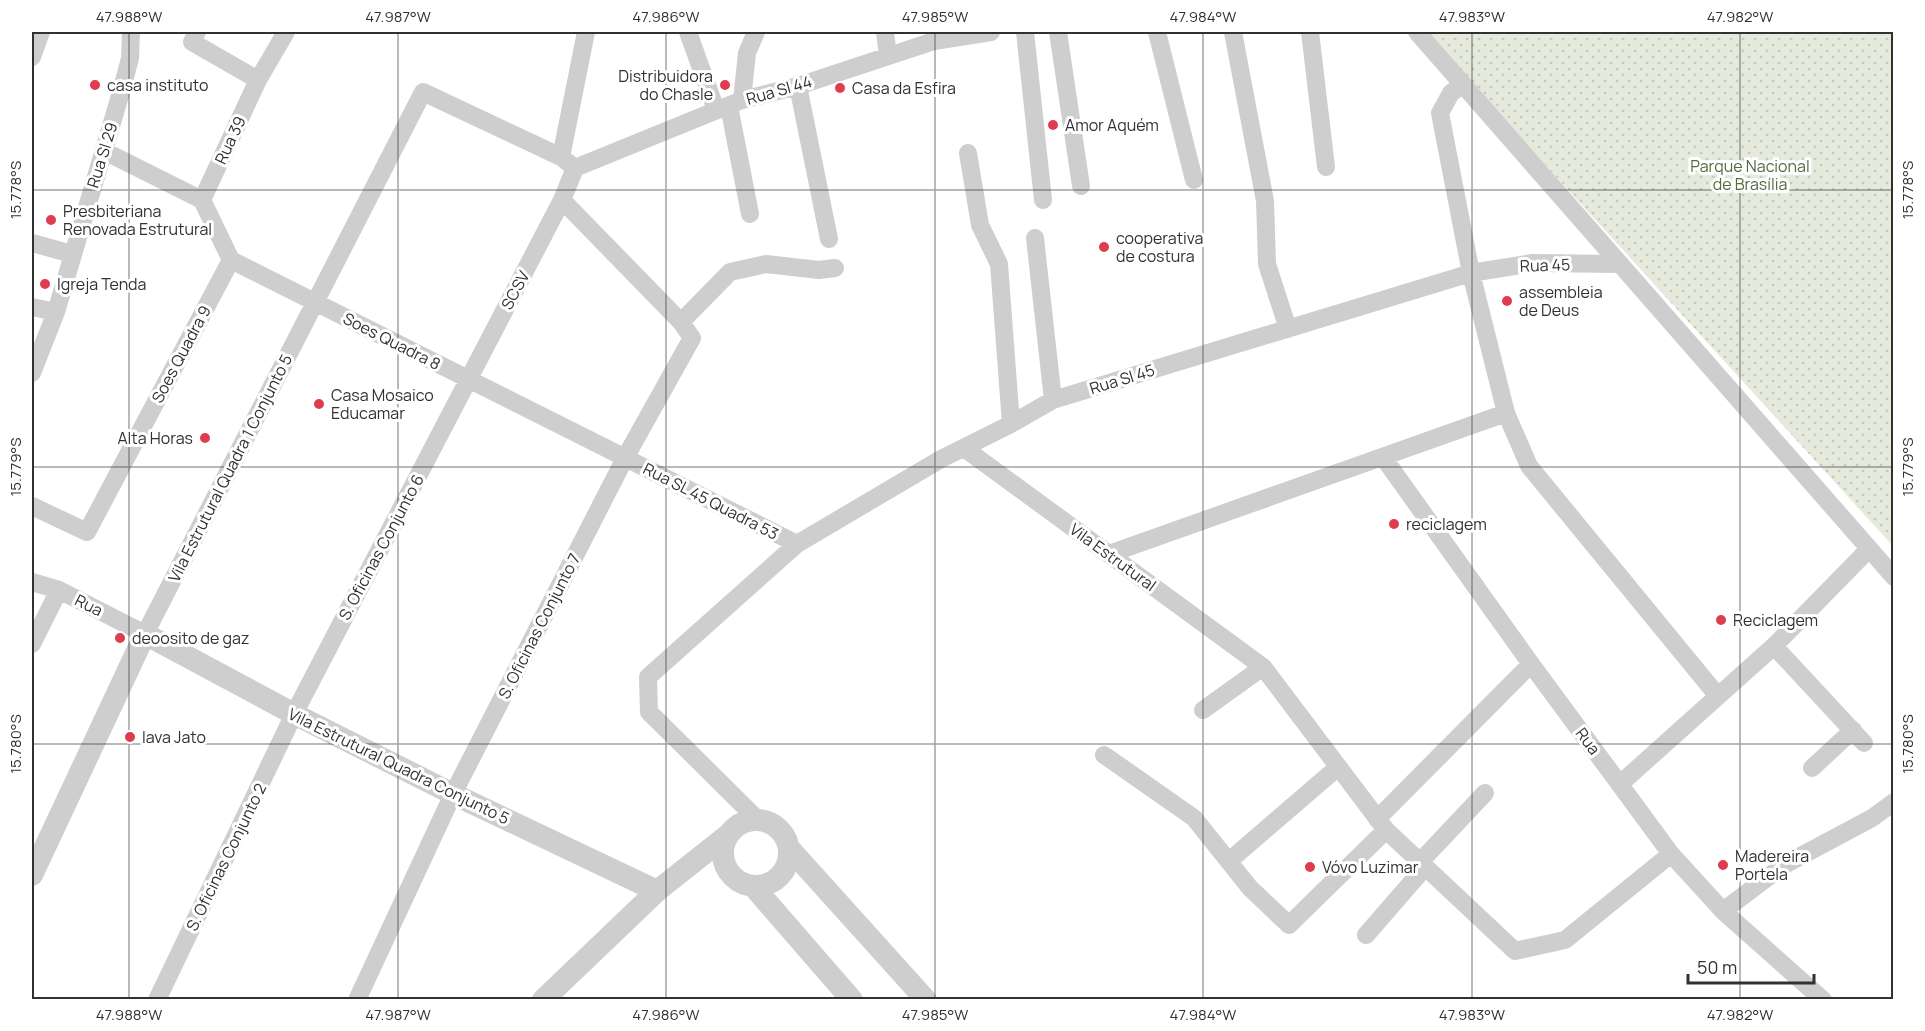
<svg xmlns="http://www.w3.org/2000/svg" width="1925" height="1031" viewBox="0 0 1925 1031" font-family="Manrope,sans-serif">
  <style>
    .park { fill: url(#park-dots) }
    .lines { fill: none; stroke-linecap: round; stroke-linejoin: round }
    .minor { stroke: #cecece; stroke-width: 18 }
    .tertiary { stroke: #cecece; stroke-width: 22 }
    .ticks { fill: none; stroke: #313131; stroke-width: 1.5; stroke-opacity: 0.45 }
    .poi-dot { fill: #de3d4f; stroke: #fff; stroke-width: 2 }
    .labels { text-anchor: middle; stroke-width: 6; stroke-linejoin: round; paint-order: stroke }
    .poi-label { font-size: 16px; fill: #313131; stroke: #fff; text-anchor: start }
    .street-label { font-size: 16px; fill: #313131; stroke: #fff }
    .park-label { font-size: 16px; fill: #566c40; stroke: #fff }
    .neatline { fill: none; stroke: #313131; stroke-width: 2 }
    .ticks-label { font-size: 15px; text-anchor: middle; fill: #313131 }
  </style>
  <defs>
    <pattern id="park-dots" width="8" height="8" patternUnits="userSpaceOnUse" patternTransform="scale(1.5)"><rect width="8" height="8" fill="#e5eadd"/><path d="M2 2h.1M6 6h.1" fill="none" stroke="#c5c9be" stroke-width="1.8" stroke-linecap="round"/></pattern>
  </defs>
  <rect width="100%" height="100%" fill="#fff"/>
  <!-- park -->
  <path class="park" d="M1424,32H1893V546Z"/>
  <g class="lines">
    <!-- minor -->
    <path class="minor" d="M197,32L192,42L258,80
      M688,32L716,110
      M885,32L888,56
      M1025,32L1043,200
      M1058,32L1081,186
      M1157,32L1194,180
      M1233,32L1265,201L1267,264L1288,329
      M1310,32L1326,167
      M1417,32L1894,577
      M32,57L41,32
      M1463,84L1451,93L1440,113L1471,273L1506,413L1529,466L1717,695
      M798,86L829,239
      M742,100L747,53L756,32
      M729,106L750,214
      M104,151L202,200
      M968,153L980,225L999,264L1011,424
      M561,157L586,32
      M575,168L742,100L798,86L934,41L991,32
      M202,200L258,80L286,32
      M202,200L231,260
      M1035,238L1053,400
      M32,243L72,254
      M231,260L797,544
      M32,307L56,312
      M681,322L730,272L766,264L819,270L835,268
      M32,373L56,312L122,89L130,58L131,32
      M964,448L1263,667L1386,830L1515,951L1565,940L1671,854
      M1383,457L1531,664L1671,854L1723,911L1823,1000
      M32,506L87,532L231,260
      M1109,554L1506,413
      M32,582L59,590L145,634L423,92L561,157L575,168L562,200L681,322L692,338L625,458L453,794L357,1000
      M32,644L59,590
      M1774,646L1864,743
      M1203,710L1263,667
      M1104,755L1194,818L1250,888L1289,925L1386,830
      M1812,768L1853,730
      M1620,784L1774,646L1869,549
      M1377,819L1531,664
      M758,820L649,712L648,677L797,544L941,459L1011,424L1053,400L1471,273L1533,263L1620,264
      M1229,861L1337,768
      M1420,862L1485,793
      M1723,911L1784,865L1872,818L1894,802
      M1366,935L1425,867
      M157,1000L294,714L562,200"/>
    <!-- tertiary -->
    <path class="tertiary" d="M723 853a33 33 0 1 1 66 0a33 33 0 1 1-66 0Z
      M789,848L926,1000
      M32,875L145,634L294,714L453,794L657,891
      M753,886L852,1000
      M543,1000L657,891L729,834"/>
  </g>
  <!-- ticks -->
  <path class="ticks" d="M129,32V1000M398,32V1000M666,32V1000M935,32V1000M1203,32V1000M1472,32V1000M1740,32V1000M32,190H1894M32,467H1894M32,744H1894"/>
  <!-- markers -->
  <g class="poi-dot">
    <circle cx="95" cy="85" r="6"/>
    <circle cx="725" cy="85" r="6"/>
    <circle cx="840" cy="88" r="6"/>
    <circle cx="1053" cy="125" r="6"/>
    <circle cx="51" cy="220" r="6"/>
    <circle cx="1104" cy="247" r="6"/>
    <circle cx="45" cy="284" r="6"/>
    <circle cx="1507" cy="301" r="6"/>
    <circle cx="319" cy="404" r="6"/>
    <circle cx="205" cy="438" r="6"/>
    <circle cx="1394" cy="524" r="6"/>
    <circle cx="1721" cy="620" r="6"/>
    <circle cx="120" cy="638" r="6"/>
    <circle cx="130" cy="737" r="6"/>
    <circle cx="1723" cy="865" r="6"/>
    <circle cx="1310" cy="867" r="6"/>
  </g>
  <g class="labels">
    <!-- poi labels -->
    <g class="poi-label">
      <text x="713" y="82" text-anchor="end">Distribuidora<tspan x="713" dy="18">do Chasle</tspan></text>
      <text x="107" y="91">casa instituto</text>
      <text x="852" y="94">Casa da Esfira</text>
      <text x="1065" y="131">Amor Aquém</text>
      <text x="63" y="217">Presbiteriana<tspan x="63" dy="18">Renovada Estrutural</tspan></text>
      <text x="1116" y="244">cooperativa<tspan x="1116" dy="18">de costura</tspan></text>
      <text x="57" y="290">Igreja Tenda</text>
      <text x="1519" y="298">assembleia<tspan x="1519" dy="18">de Deus</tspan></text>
      <text x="331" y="401">Casa Mosaico<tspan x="331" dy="18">Educamar</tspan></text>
      <text x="193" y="444" text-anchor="end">Alta Horas</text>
      <text x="1406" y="530">reciclagem</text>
      <text x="1733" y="626">Reciclagem</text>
      <text x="132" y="644">deoosito de gaz</text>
      <text x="142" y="743">lava Jato</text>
      <text x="1735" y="862">Madereira<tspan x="1735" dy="18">Portela</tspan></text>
      <text x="1322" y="873">Vóvo Luzimar</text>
    </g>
    <!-- street labels -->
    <g class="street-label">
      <text transform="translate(779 90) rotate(-16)" y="6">Rua Sl 44</text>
      <text transform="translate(230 140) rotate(-65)" y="6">Rua 39</text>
      <text transform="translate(102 155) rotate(-73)" y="6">Rua Sl 29</text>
      <text transform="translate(1545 265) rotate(-2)" y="6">Rua 45</text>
      <text transform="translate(515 290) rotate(-62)" y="6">SCSV</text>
      <text transform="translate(392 341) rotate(27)" y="6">Soes Quadra 8</text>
      <text transform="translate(181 354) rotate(-62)" y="6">Soes Quadra 9</text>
      <text transform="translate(1122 379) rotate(-17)" y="6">Rua Sl 45</text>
      <text transform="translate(230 468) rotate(-63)" y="6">Vila Estrutural Quadra 1 Conjunto 5</text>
      <text transform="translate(711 501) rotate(27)" y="6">Rua SL 45 Quadra 53</text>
      <text transform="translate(381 547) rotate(-62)" y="6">S. Oficinas Conjunto 6</text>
      <text transform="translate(1113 557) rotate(36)" y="6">Vila Estrutural</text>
      <text transform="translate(89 605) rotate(27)" y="6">Rua</text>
      <text transform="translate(539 626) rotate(-63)" y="6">S. Oficinas Conjunto 7</text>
      <text transform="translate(1588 741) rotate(53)" y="6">Rua</text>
      <text transform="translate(399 766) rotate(26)" y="6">Vila Estrutural Quadra Conjunto 5</text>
      <text transform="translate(226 857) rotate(-64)" y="6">S. Oficinas Conjunto 2</text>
    </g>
    <!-- park labels -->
    <g class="park-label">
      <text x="1750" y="172">Parque Nacional<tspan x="1750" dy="18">de Brasília</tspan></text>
    </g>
  </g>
  <!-- border -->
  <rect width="1925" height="1031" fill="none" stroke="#ffffff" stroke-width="66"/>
  <!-- scale -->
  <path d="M1688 974v9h126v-9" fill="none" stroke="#313131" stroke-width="3"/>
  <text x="1697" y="974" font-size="18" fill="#313131" stroke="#ffffff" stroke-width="4.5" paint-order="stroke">50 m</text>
  <rect x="33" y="33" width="1859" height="965" class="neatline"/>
  <g class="ticks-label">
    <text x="129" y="22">47.988°W</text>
    <text x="398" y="22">47.987°W</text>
    <text x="666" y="22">47.986°W</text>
    <text x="935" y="22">47.985°W</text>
    <text x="1203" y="22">47.984°W</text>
    <text x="1472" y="22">47.983°W</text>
    <text x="1740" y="22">47.982°W</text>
    <text transform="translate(16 190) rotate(-90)" y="5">15.778°S</text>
    <text transform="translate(1908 190) rotate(-90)" y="5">15.778°S</text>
    <text transform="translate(16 467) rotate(-90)" y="5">15.779°S</text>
    <text transform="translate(1908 467) rotate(-90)" y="5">15.779°S</text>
    <text transform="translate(16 744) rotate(-90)" y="5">15.780°S</text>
    <text transform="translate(1908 744) rotate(-90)" y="5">15.780°S</text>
    <text x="129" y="1020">47.988°W</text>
    <text x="398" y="1020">47.987°W</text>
    <text x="666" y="1020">47.986°W</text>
    <text x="935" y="1020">47.985°W</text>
    <text x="1203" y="1020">47.984°W</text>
    <text x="1472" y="1020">47.983°W</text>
    <text x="1740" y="1020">47.982°W</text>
  </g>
</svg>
